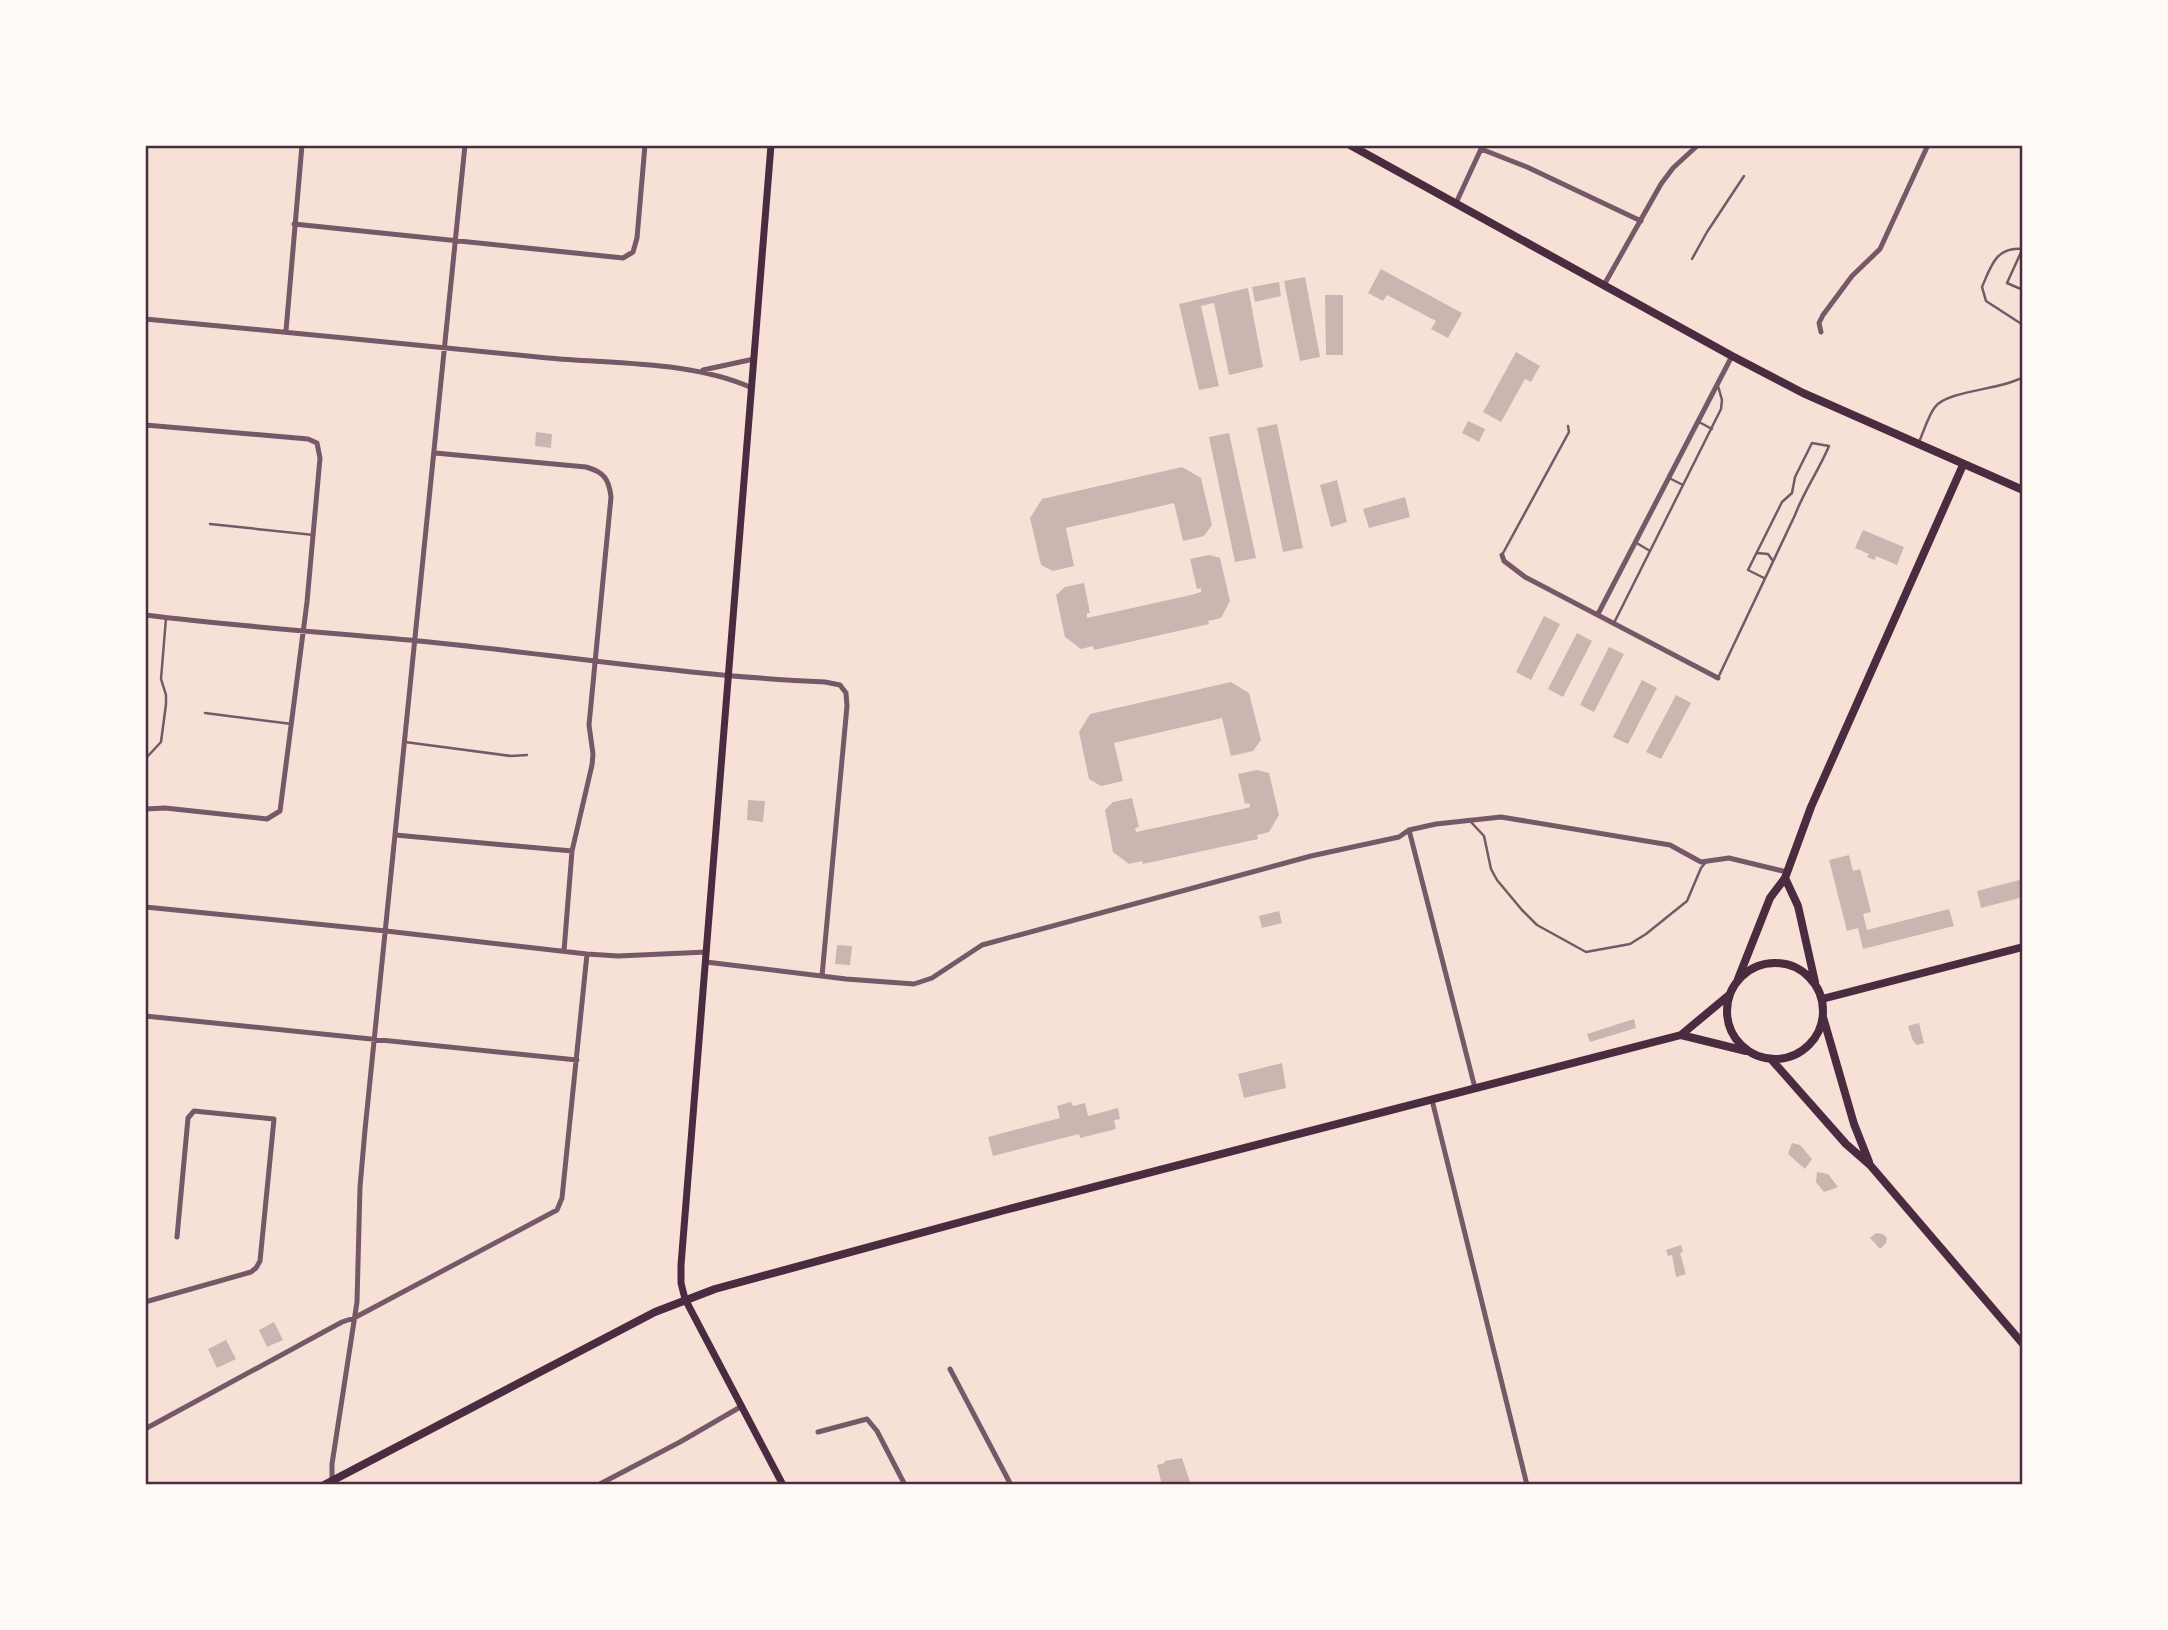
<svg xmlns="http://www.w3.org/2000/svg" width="2168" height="1630" viewBox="0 0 2168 1630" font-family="Cabin,sans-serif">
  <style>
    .building { fill: #ccb4b1 }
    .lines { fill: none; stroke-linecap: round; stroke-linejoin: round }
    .service { stroke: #755966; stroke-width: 2.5 }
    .minor { stroke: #755966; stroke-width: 5 }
    .secondary { stroke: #4a2c40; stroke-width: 7 }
    .primary { stroke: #4a2c40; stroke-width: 8 }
    .neatline { fill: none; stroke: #4a2c40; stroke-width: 2.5 }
  </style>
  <rect width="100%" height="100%" fill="#f7e1d7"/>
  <!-- building -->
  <path class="building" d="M1381,269L1462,313L1448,338L1431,329L1436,321L1387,295L1383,301L1368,293Z
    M1305,277L1320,357L1300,361L1284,281Z
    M1279,282L1281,296L1255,302L1252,287Z
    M1248,288L1263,367L1229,375L1214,303L1201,306L1219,386L1199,390L1179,304Z
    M1325,295H1343V355H1326Z
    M1516,352L1540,366L1531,382L1525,379L1501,422L1483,412Z
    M1468,421L1485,429L1479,442L1462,433Z
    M1277,424L1303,548L1283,552L1257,428Z
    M536,432L552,434L551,448L535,446Z
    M1229,433L1256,558L1235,562L1209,437Z
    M1182,467L1201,478L1212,525L1204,536L1183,541L1174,503L1066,528L1074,566L1053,571L1041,565L1030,518L1042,499Z
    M1337,480L1347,522L1331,527L1320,485Z
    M1405,497L1410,517L1369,528L1363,509Z
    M1863,530L1904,547L1897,565L1876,556L1875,560L1867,557L1869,554L1855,548Z
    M1209,555L1220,558L1230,601L1221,618L1208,621L1209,624L1094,650L1093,646L1081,649L1065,637L1056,595L1065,587L1084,583L1090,613H1087V618L1191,595L1201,592V588L1197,589L1190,559Z
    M1544,616L1560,624L1531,680L1516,672Z
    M1577,633L1592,641L1563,697L1548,689Z
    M1609,647L1624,654L1594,712L1580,705Z
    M1642,680L1657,688L1628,744L1613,737Z
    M1231,682L1249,693L1261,740L1253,751L1231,756L1222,718L1114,743L1123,781L1101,786L1089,779L1079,732L1090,714Z
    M1676,695L1691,703L1661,759L1646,752Z
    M1257,770L1269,773L1279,815L1269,832L1257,835L1258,839L1143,864L1142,861L1129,864L1113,852L1105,810L1113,802L1132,798L1139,827L1135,828L1136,832L1243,809L1250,807L1249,803L1245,804L1238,774Z
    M748,800L765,801L763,822L747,820Z
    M1849,855L1853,871L1860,869L1871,912L1863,914L1867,930L1949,909L1954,926L1863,949L1858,928L1847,931L1829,860Z
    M2023,879V897L1981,908L1977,891Z
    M1279,911L1282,923L1262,928L1259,916Z
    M837,945L852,946L850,965L835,964Z
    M1634,1019L1636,1028L1590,1042L1587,1034Z
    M1919,1023L1924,1043L1917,1045L1913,1041L1908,1026Z
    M1282,1063L1286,1088L1244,1098L1238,1074Z
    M1071,1102L1073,1106L1085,1103L1088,1116L1118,1108L1120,1119L1114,1120L1116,1129L1080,1138L1079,1134L993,1156L988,1137L1060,1118L1057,1106Z
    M1792,1143L1800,1145L1812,1159L1805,1169L1788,1154Z
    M1817,1172L1828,1174L1838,1187L1824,1192L1816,1182Z
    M1876,1233L1883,1234L1887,1238L1886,1243L1880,1249L1870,1238Z
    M1681,1245L1683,1252L1680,1253L1686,1274L1676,1277L1672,1255L1668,1256L1666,1250Z
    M274,1322L283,1340L267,1347L259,1330Z
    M226,1340L236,1359L217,1368L208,1349Z
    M1182,1458L1191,1485H1162L1157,1465L1165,1463L1164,1461Z"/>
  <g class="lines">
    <!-- service -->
    <path class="service" d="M2023,249C1996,246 1991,266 1982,287L1986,301L2023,325
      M2022,250L2007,283L2023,290
      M1692,259L1707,232L1744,176
      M1699,422L1712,429
      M1919,442C1924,431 1928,416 1935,407C1948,390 2002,390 2023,377
      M1671,479L1683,485
      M210,524L314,535
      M1635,542L1650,551
      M1757,553L1768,554L1773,561
      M1502,555L1569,432L1568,426
      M1614,623L1721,409L1722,400L1718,386
      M1718,678L1795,515C1804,491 1819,470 1829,446L1812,443L1795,477L1792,493L1782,502L1748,570L1764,578
      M205,713L292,724
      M405,742L511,756L527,755
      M145,763L147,757L161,742L166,704V695L161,679L166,618
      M1470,821L1484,836L1491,869L1497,880L1522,910L1537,925L1586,952L1630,944L1646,934L1687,901L1701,868L1706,862"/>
    <!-- minor -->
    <path class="minor" d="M1456,203L1481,149L1527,167L1641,221
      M294,224L623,258L633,252L637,238L645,145
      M1604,285L1661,184L1673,168L1698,145
      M145,319C279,331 414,345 548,358C613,364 692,361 752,388
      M286,331L302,145
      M1821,332L1819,323L1823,315L1852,276L1880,249L1928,145
      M703,370L754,359
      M145,425L308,439L317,443L320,458L307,602L280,811L267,819L165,808L145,809
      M435,453L586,467C604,472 609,479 611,497L589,725L593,754L592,765L572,851L564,951
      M1502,555L1504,561L1525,577L1718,678
      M1598,614L1732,356
      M145,615C233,626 321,632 409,640C548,653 686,676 825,682L840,685L846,693L847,706L822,976
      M1409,830L1475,1088
      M395,835L572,851
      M145,907L386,931L587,954L618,956L707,952
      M706,962L846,979L914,984L932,978L982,945L1311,856L1399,837L1409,830L1436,824L1501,817L1670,845L1701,862L1729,858L1787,872
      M145,1016L577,1060
      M1432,1100L1527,1485
      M145,1302L251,1272L256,1268L260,1261L274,1119L194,1111L188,1118L177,1237
      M950,1369L1011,1485
      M145,1429L342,1322L354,1318L557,1210L562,1198L587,954
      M818,1432L867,1419L877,1431L905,1485
      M334,1485L332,1481V1464L357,1302L360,1187L365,1130L465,145
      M598,1485L680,1442L742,1406"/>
    <!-- secondary -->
    <path class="secondary" d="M771,145L681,1265V1283L685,1299L783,1485"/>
    <!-- primary -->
    <path class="primary" d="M1350,145L1732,356L1803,393L2023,490
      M1785,878L1798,906L1815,982
      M1727 1011a48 48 0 1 1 96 0a48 48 0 1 1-96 0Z
      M1738,979L1770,898L1785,878L1811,807L1963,465
      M1822,999L2023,947
      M1823,1017L1854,1124L1869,1162
      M1681,1035L1746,1051
      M1771,1059L1846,1144L1870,1165L2023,1344
      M324,1485L655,1312L715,1289L1005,1210L1681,1035L1729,995"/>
  </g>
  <!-- border -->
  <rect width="2168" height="1630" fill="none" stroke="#fffaf5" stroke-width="294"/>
  <rect x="147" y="147" width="1874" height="1336" class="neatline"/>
</svg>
